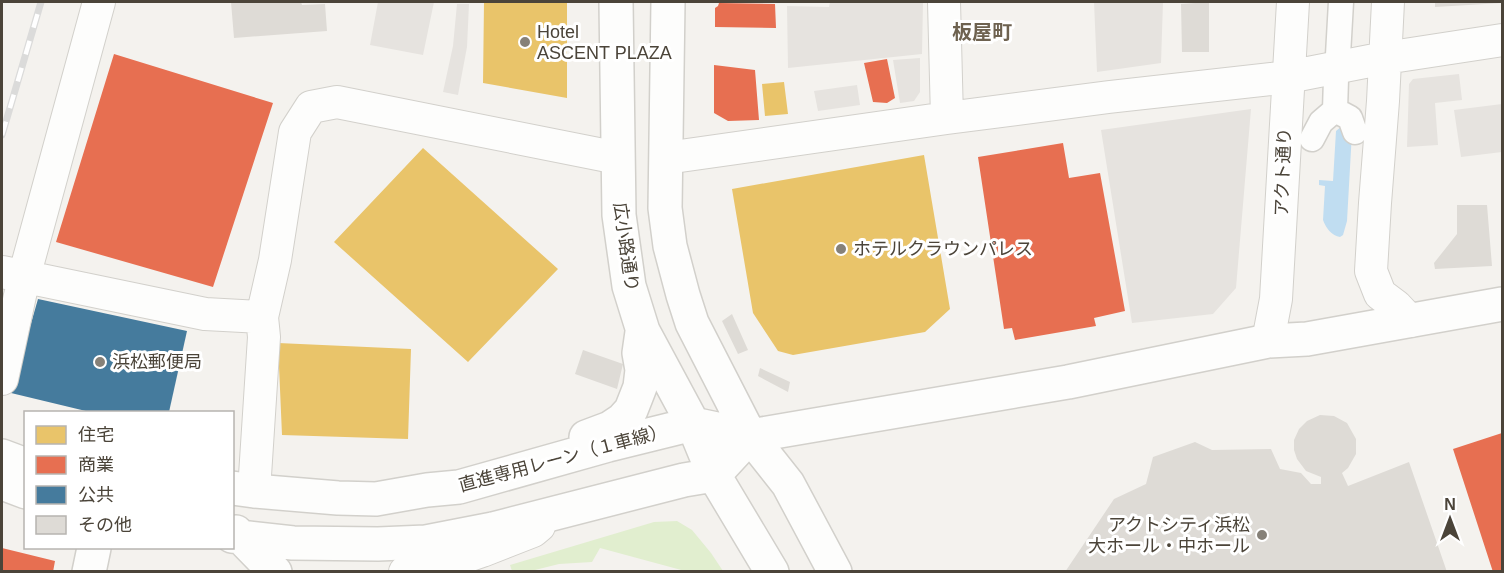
<svg xmlns="http://www.w3.org/2000/svg" width="1504" height="573" viewBox="0 0 1504 573" font-family="Arial,'Noto Sans JP',sans-serif">
  <style>
    .green { fill: #e1eecf }
    .parking { fill: #e6e3df }
    .water { fill: #c0ddf1 }
    .homes { fill: #e9c46a }
    .shops { fill: #e76f51 }
    .public { fill: #457b9d }
    .building { fill: #dedbd6 }
    .lines { fill: none; stroke-linecap: round; stroke-linejoin: round }
    .pedestrian-casing { stroke: #d2d0cb; stroke-width: 27 }
    .minor-casing { stroke: #d2d0cb; stroke-width: 34 }
    .tertiary-casing { stroke: #d2d0cb; stroke-width: 36 }
    .pedestrian { stroke: #fdfdfc; stroke-width: 24 }
    .minor { stroke: #fdfdfc; stroke-width: 32 }
    .tertiary { stroke: #fdfdfc; stroke-width: 33 }
    .rail-casing { stroke: #dbdbda; stroke-width: 7 }
    .rail { stroke: #fff; stroke-width: 4.5; stroke-dasharray: 14; stroke-linecap: butt }
    .poi-dot { fill: #868178; stroke: #fff; stroke-width: 2 }
    .labels { text-anchor: middle; stroke-width: 6; stroke-linejoin: round; paint-order: stroke }
    .poi-label { font-size: 18px; fill: #4b4439; stroke: #fff; text-anchor: start }
    .street-label { font-size: 18px; fill: #4b4439; stroke: #fff }
    .neighbourhood-label { font-size: 20px; font-weight: bold; fill: #6e6250; stroke: #fff }
  </style>
  <rect width="100%" height="100%" fill="#f4f2ee"/>
  <!-- green -->
  <path class="green" d="M677,521L692,530L711,553L723,571H685L600,548L592,562L559,564L531,571H512L510,565L654,522Z"/>
  <!-- parking -->
  <path class="parking" d="M378,2H434L423,55L370,45Z
    M830,2H923L922,54L788,68L787,6L829,7Z
    M1094,2H1163L1161,63L1097,72Z
    M457,4H469L467,47L458,95L443,92L453,46Z
    M920,58V92L914,101L900,103L893,60Z
    M1459,74L1462,100L1435,103L1438,145L1407,147L1409,84L1413,79Z
    M857,85L860,105L818,111L814,91Z
    M1502,104V152L1461,157L1454,110Z
    M1251,109L1236,288L1213,314L1132,323L1101,130Z"/>
  <!-- water -->
  <path class="water" d="M1342,126L1352,132L1347,221L1343,235L1340,237C1332,236 1326,228 1323,220L1325,186L1319,185V180L1333,181L1336,131Z"/>
  <!-- homes -->
  <path class="homes" d="M484,2H567V98L483,83Z
    M784,82L788,114L765,116L762,84Z
    M423,148L558,269L468,362L334,242Z
    M924,155L950,309L925,332L793,355L778,351L753,313L732,189Z
    M278,343L411,349L408,439L282,435Z"/>
  <!-- shops -->
  <path class="shops" d="M719,3L775,4L776,28L715,27V8L718,6Z
    M114,54L273,103L213,287L56,242Z
    M887,59L895,98L887,103L873,102L864,63Z
    M714,65L755,70L759,120L728,121L714,113Z
    M1063,143L1069,178L1100,173L1125,311L1094,318L1096,326L1015,340L1012,328L1004,329L978,157Z
    M1502,433V572H1493L1453,449Z
    M2,548L55,561L53,572H2Z"/>
  <!-- public -->
  <path class="public" d="M38,299L187,331L169,412H90L11,393Z"/>
  <!-- building -->
  <path class="building" d="M231,2H301L302,5L325,4L327,31L234,38Z
    M1209,2V52H1182L1181,4Z
    M1435,2H1502V3L1435,7Z
    M1457,205H1487L1492,266L1435,269L1434,263L1457,234Z
    M732,314L748,350L738,354L722,321Z
    M583,350L623,364L617,389L575,374Z
    M760,368L790,382L788,392L758,376Z
    M1320,415L1334,416L1347,423L1356,439V454L1348,468L1342,473L1348,486L1409,462L1447,572H1065L1114,499L1146,484L1153,457L1195,442L1212,450L1271,449L1280,469L1301,473L1311,484H1321V477L1306,471L1297,459L1294,450V440L1299,429L1307,421Z"/>
  <g class="lines">
    <!-- pedestrian casing -->
    <g class="pedestrian-casing">
      <path id="pedestrian" d="M1338,55L1341,2
        M1335,110L1350,118L1355,132
        M1312,139L1321,122L1335,110L1336,79"/>
    </g>
    <!-- minor casing -->
    <g class="minor-casing">
      <path id="minor" d="M944,2L947,118
        M1388,2L1383,101L1375,203L1371,271L1380,294L1396,306L1410,321
        M666,158L947,118L1109,97L1288,77L1385,58L1502,40
        M2,272L205,314L262,317
        M1268,341L1276,299L1293,2
        M2,379L24,277L99,2
        M254,491L264,337L262,317L275,260L295,132L311,107L337,102L618,158
        M405,572L456,560L482,551L533,531L539,526"/>
    </g>
    <!-- tertiary casing -->
    <g class="tertiary-casing">
      <path id="tertiary" d="M616,2L619,215L629,286L643,331L693,424L714,475L772,572
        M668,2L665,208L670,246L683,295L692,323L750,436L788,484L835,572
        M586,437L610,428L622,420L631,410L640,387L642,370L639,353L642,332
        M2,456L26,465
        M2,483L26,492
        M232,488L254,491L338,498L376,499L427,490L459,487L608,445L693,424L750,436L1068,382L1268,341L1307,339L1502,304
        M236,532L275,572
        M232,536L293,543L378,544L426,542L493,529L684,480L714,475L750,436
        M89,572L94,548"/>
    </g>
    <!-- pedestrian -->
    <use href="#pedestrian" class="pedestrian"/>
    <!-- minor -->
    <use href="#minor" class="minor"/>
    <!-- tertiary -->
    <use href="#tertiary" class="tertiary"/>
    <!-- rail casing -->
    <g class="rail-casing">
      <path id="rail" d="M2,135L41,2"/>
    </g>
    <!-- rail -->
    <use href="#rail" class="rail"/>
  </g>
  <!-- markers -->
  <g class="poi-dot">
    <circle cx="525" cy="42" r="6"/>
    <circle cx="841" cy="249" r="6"/>
    <circle cx="100" cy="362" r="6"/>
    <circle cx="1262" cy="535" r="6"/>
  </g>
  <g class="labels">
    <!-- poi labels -->
    <g class="poi-label">
      <text x="537" y="38">Hotel<tspan x="537" dy="21">ASCENT PLAZA</tspan></text>
      <text x="853" y="255">ホテルクラウンパレス</text>
      <text x="112" y="368">浜松郵便局</text>
      <text x="1250" y="531" text-anchor="end">アクトシティ浜松<tspan x="1250" dy="21">大ホール・中ホール</tspan></text>
    </g>
    <!-- street labels -->
    <g class="street-label">
      <text transform="translate(1283 172) rotate(-88)" y="6">アクト通り</text>
      <text transform="translate(626 247) rotate(82)" y="6">広小路通り</text>
      <text transform="translate(563 458) rotate(-15)" y="6">直進専用レーン（１車線）</text>
    </g>
    <!-- neighbourhood labels -->
    <g class="neighbourhood-label">
      <text x="982" y="39">板屋町</text>
    </g>
  </g>
  <!-- border -->
  <rect width="1504" height="573" fill="none" stroke="#4b4439" stroke-width="6"/>
  <!-- legend -->
  <rect x="24" y="411" width="210" height="138" fill="#ffffff" stroke="#b7b4b0" stroke-width="1.5"/>
  <rect x="36" y="426" width="30" height="18" fill="#e9c46a" stroke="#b7b4b0" stroke-width="1.5"/>
  <text x="78" y="441" font-size="18" fill="#4b4439">住宅</text>
  <rect x="36" y="456" width="30" height="18" fill="#e76f51" stroke="#b7b4b0" stroke-width="1.5"/>
  <text x="78" y="471" font-size="18" fill="#4b4439">商業</text>
  <rect x="36" y="486" width="30" height="18" fill="#457b9d" stroke="#b7b4b0" stroke-width="1.5"/>
  <text x="78" y="501" font-size="18" fill="#4b4439">公共</text>
  <rect x="36" y="516" width="30" height="18" fill="#dedbd6" stroke="#b7b4b0" stroke-width="1.5"/>
  <text x="78" y="531" font-size="18" fill="#4b4439">その他</text>
  <!-- north arrow -->
  <g transform="translate(1450 519)" stroke="#ffffff" stroke-width="4.5" paint-order="stroke">
  <path d="M0-4.5L10 22L0 15L-10 22Z" fill="#4b4439"/>
  <text y="-9" font-size="16" font-weight="bold" text-anchor="middle" fill="#4b4439">N</text>
  </g>
</svg>
